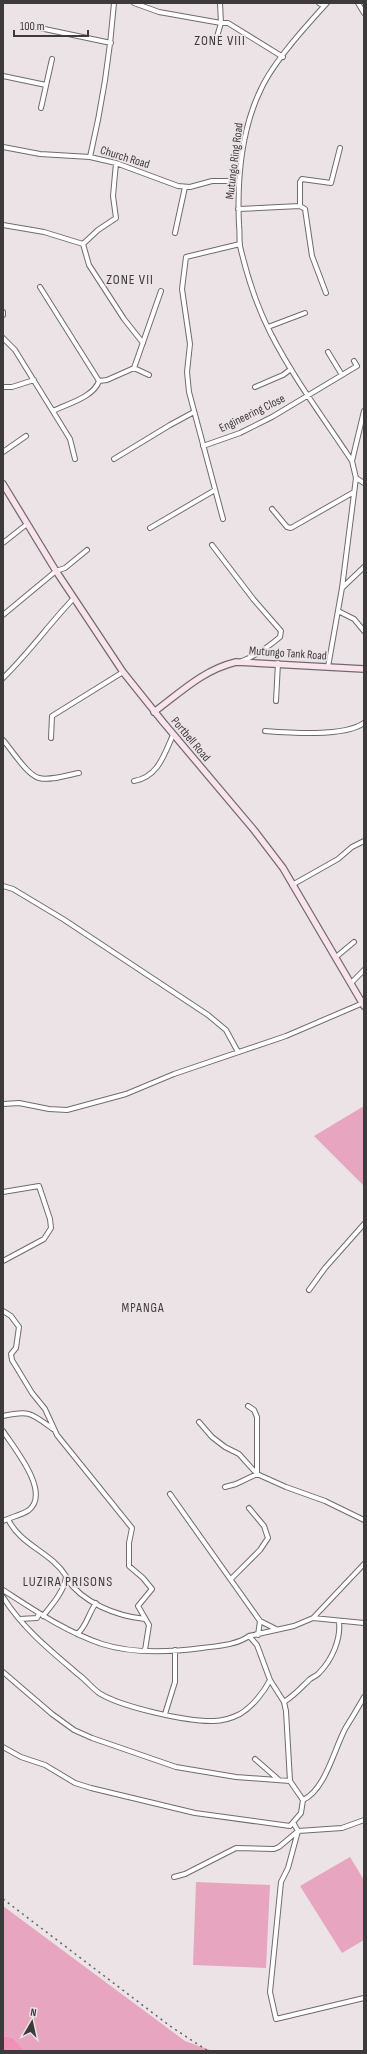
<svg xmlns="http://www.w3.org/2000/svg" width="367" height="2054" viewBox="0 0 367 2054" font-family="'Sofia Sans Condensed',sans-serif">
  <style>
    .green { fill: #e8a5bf }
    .water { fill: #f091b8 }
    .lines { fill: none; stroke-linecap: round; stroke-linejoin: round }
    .street-casing { stroke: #726b6d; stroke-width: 6 }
    .secondary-casing { stroke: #726b6d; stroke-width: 8 }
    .street { stroke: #fff; stroke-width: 4 }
    .secondary { stroke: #f9e3ec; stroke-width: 5.5 }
    .rail { stroke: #656162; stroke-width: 1.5; stroke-dasharray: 2 4; stroke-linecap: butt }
    .labels { text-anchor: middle; stroke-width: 3.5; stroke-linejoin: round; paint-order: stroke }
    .street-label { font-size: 12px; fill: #3d3a3b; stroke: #ebe3e6 }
    .neighbourhood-label { font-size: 13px; letter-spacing: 1px; fill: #3d3a3b; stroke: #ebe3e6 }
    .quarter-label { font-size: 14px; letter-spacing: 1px; fill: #3d3a3b; stroke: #ebe3e6 }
  </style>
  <rect width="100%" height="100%" fill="#ebe3e6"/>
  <!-- green -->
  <path class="green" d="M364,1106V1186L314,1136Z
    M350,1857L364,1880V1940L342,1953L300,1886Z
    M196,1882L270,1885L266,1968L193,1965Z
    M3,1906L185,2041L213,2051H25L13,2038L3,2036Z"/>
  <!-- water -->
  <path class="water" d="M3,2036L13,2038L25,2051H3Z"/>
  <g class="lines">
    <!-- street casing -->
    <g class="street-casing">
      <path id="street" d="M134,3L159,12L221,23L216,40
        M220,3L221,23H228L283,57
        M319,3L324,6
        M327,3C306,26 274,61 261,89C241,130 237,180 239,225C240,232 239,239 240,246C247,276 257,307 271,334C294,379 325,420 352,461L356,478L342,588L328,667
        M358,3L364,13
        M35,27L111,43
        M3,76L46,85
        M41,108L52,59
        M3,147L40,154L90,157L116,163L178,186L190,187L212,181H239
        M90,157C102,106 110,55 114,3
        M300,206V182L302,179L331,183L340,148
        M238,209L300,206L305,209L312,256L326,293
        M3,225L44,232L83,244
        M175,233L185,187
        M83,244L89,265L124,319L143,343
        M83,244L98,230L116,218L113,196L116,163
        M40,287L99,381C94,397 67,404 53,411
        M3,312V315
        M268,327L305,313
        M3,338L15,350L70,439L75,459
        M328,352L342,375
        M134,368L149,375
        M99,381L107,380L134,368L161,291
        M3,387H12L34,380
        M255,387L283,375L291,369
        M203,446L240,433L272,417L357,366L354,361
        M3,452L26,436
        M114,459L170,425L194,412
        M352,461L364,411
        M356,478L364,483
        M272,509L287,527L291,528L354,492
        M223,519L189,392L187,372L190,344L182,289L186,257L240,244
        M150,528L215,490
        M3,543L27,524
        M212,545L254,600L281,631L280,637C268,647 256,656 242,661
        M342,588L364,567
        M338,611L354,619L364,631
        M3,615L56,571L65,568L87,550
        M3,678C29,653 49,624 74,598
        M276,701L278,663
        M265,731C291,733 344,737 364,723
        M51,738L52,716L123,672
        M3,740C12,750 27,775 39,778C51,781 67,775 79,773
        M134,781C158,777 164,755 173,735
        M292,885L338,859L352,847L364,841
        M3,886L13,889L63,919L208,1015L226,1030L238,1052
        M336,957L354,942
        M351,983L364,970
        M3,1104L19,1103L49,1109L67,1110L126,1094L174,1074L286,1036L363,1003
        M3,1192L39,1186L50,1219L51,1228L44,1239L3,1261
        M309,1290L325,1268L364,1224
        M3,1311L11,1316L19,1327L16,1348L11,1354L12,1360L32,1393L45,1409L57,1435L132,1528L129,1543V1566L143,1578L152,1589L138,1606L149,1625L145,1650
        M248,1406L254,1410L257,1417V1473
        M3,1416C30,1410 31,1413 53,1429
        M199,1422L212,1437L225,1447L239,1454L257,1474L286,1487L325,1501L364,1520
        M3,1431C14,1448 51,1492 29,1510C22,1515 11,1517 3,1521
        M225,1487L236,1484L257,1474
        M170,1494L260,1621L258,1635
        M8,1519C20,1545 51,1552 66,1576C65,1590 52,1605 43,1616
        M66,1578C83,1603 116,1616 145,1619
        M231,1579L260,1550L268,1538L264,1526L249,1508
        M3,1590C34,1610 66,1632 102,1644C133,1654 171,1652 202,1648C217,1646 237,1645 249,1636L294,1626L313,1618L364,1623
        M3,1597C23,1629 51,1651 79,1675C86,1680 92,1688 99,1693C121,1707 188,1722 214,1721C223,1721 232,1718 240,1714C252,1707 264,1692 270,1680L257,1645L249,1636
        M313,1618L364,1564
        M20,1619L37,1618L39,1614
        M260,1621L276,1629
        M339,1622C341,1639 332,1660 319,1673C317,1676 312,1677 309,1680C300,1689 295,1695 284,1702L286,1711L290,1781L303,1800C325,1790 334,1750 345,1729C351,1719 358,1708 364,1697
        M77,1634C86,1628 89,1612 96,1603
        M3,1672L52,1714L74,1730L92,1738L176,1767L236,1777L290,1781
        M270,1680L284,1702
        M165,1714L175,1682V1650
        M3,1747L21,1757L45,1765L75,1783L91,1788L195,1813L290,1826L301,1813L303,1800
        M255,1759L279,1780
        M294,1824L298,1831L288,1868L281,1882L270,1992L276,2019L364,1998
        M174,1877L185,1874L236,1848L274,1849L279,1847L298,1831L342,1828L364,1820"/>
    </g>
    <!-- secondary casing -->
    <g class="secondary-casing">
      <path id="secondary" d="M3,484L56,571L123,672L163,722L254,830L283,868L364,1006
        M154,712C181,692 203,670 236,662L364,669"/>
    </g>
    <!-- street -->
    <use href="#street" class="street"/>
    <!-- secondary -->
    <use href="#secondary" class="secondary"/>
    <!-- rail -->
    <path class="rail" d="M3,1899L170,2026L208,2051"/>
  </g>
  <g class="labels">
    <!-- street labels -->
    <g class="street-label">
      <text transform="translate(125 157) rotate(17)" y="4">Church Road</text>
      <text transform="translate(234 161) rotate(-83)" y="4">Mutungo Ring Road</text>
      <text transform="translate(252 413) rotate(-26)" y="4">Engineering Close</text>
      <text transform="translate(288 653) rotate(4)" y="4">Mutungo Tank Road</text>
      <text transform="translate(191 739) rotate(50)" y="4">Portbell Road</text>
    </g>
    <!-- neighbourhood labels -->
    <g class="neighbourhood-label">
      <text x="143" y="1312">MPANGA</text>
    </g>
    <!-- quarter labels -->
    <g class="quarter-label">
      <text x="220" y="45">ZONE VIII</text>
      <text x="130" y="284">ZONE VII</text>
      <text x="68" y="1586">LUZIRA PRISONS</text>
    </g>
  </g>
  <!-- border -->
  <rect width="367" height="2054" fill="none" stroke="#3d3a3b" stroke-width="8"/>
  <!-- north arrow -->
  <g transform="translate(32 2022) rotate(9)" stroke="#ebe3e6" stroke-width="3" paint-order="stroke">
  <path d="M0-3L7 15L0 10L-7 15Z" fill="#3d3a3b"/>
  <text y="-6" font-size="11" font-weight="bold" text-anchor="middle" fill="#3d3a3b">N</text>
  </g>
  <!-- scale -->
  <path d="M14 30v6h74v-6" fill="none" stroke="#3d3a3b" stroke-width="2"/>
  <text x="20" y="30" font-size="12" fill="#3d3a3b" stroke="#ebe3e6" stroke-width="3" paint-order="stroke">100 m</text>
</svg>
